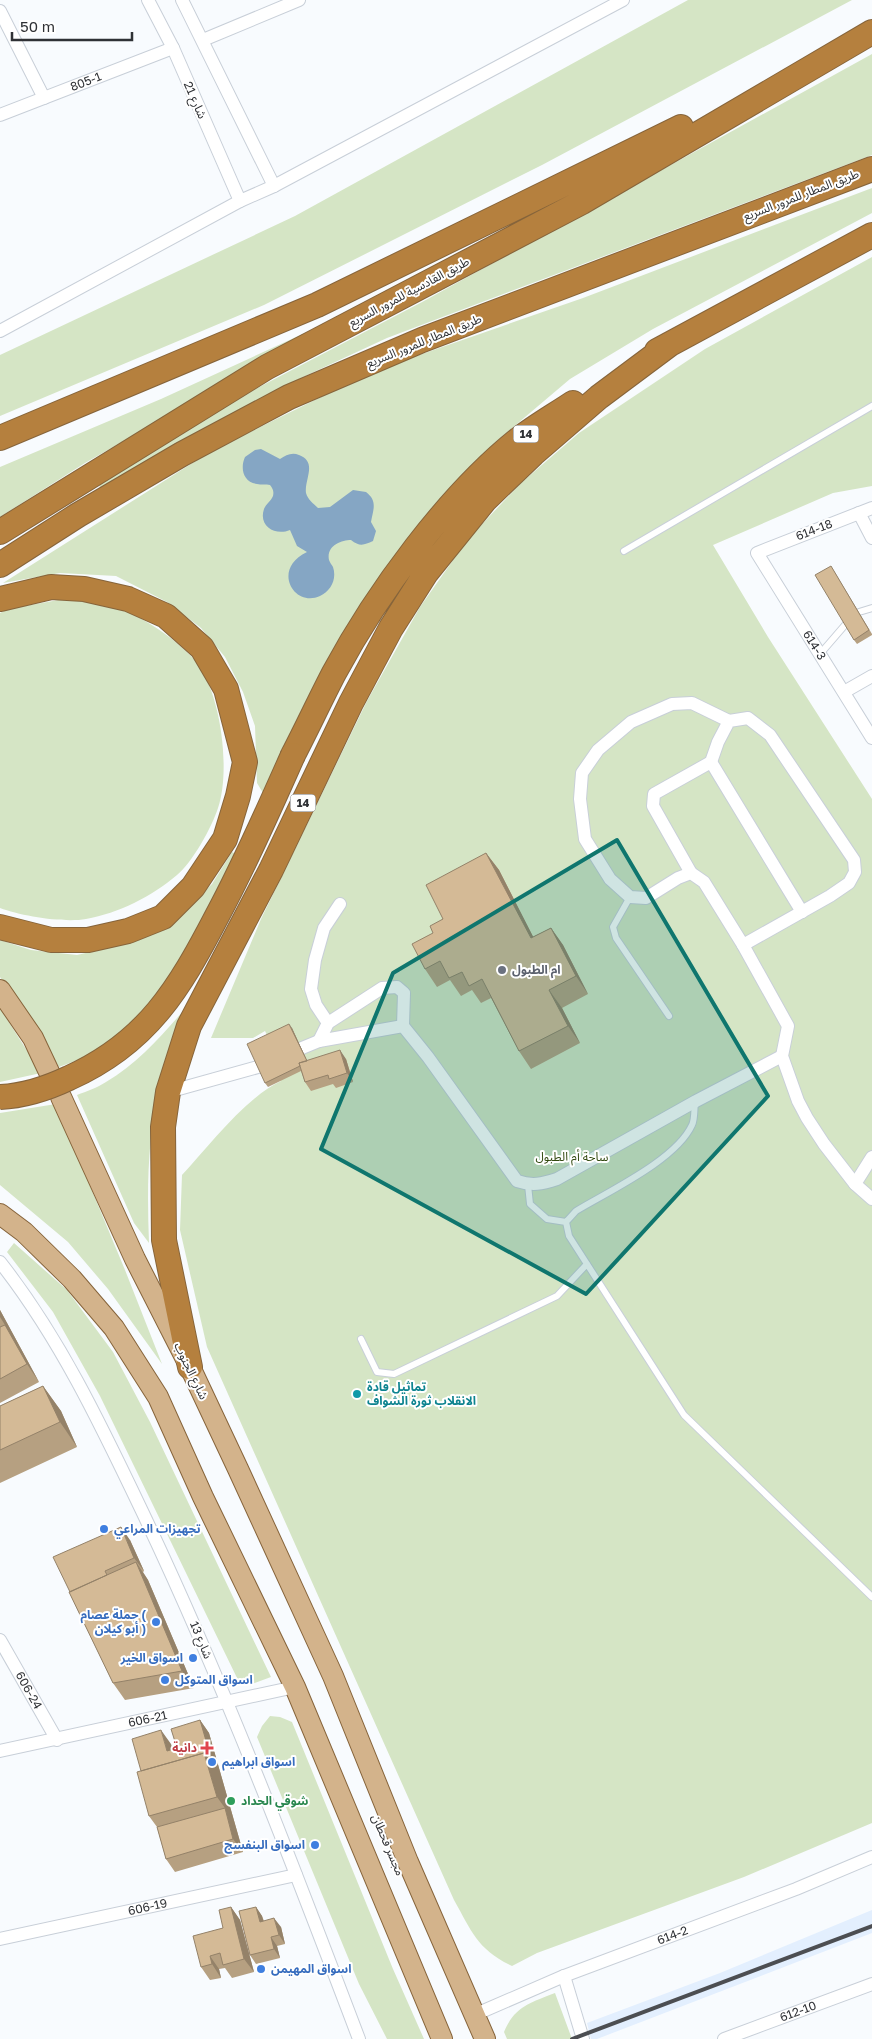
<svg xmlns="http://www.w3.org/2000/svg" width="872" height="2039" viewBox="0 0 872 2039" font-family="'Golos Text','Noto Sans Arabic',sans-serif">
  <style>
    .built { fill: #e3effe }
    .green { fill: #d5e5c5 }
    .water { fill: #85a6c4 }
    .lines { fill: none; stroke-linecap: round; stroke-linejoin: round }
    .lane-casing { stroke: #c8cfd8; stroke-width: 8 }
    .street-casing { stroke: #c8cfd8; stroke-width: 14 }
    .primary-casing { stroke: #86643b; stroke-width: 22 }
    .highway-casing { stroke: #86643b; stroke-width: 26 }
    .lane { stroke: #fff; stroke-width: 6 }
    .street { stroke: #fff; stroke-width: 12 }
    .primary { stroke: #d3b38b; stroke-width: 20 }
    .highway { stroke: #b5803e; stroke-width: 24 }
    .rail { stroke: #4c4e52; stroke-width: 4 }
    .highway-bridge-casing { stroke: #86643b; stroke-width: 26; stroke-linecap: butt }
    .highway-bridge { stroke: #b5803e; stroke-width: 24 }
    .wall { fill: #b6a081 }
    .shaded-wall { fill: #948269 }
    .building { fill: #d4ba96; stroke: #948269 }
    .marked { fill: #0f766e; fill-opacity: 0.2; stroke: #0f766e; stroke-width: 4; stroke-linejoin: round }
    .worship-dot { fill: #6b7280; stroke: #fff; stroke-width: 2 }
    .culture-dot { fill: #0f9aa8; stroke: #fff; stroke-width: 2 }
    .shop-dot { fill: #3f7fe0; stroke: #fff; stroke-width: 2 }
    .health-dot { fill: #e0444e; stroke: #fff; stroke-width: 2 }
    .leisure-dot { fill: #2e9e5b; stroke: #fff; stroke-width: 2 }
    .labels { text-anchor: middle; stroke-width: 4; stroke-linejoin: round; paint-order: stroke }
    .shield { fill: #fff; stroke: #6d6f72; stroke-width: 1 }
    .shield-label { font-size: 11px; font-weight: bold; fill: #2f3135 }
    .street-label { font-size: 12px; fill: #2f3135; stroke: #fff }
    .worship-label { font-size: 12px; font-weight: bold; fill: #5b616d; stroke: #fff; text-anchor: start }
    .park-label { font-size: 12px; fill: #31480e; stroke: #fff }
    .culture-label { font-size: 12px; font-weight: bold; fill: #0d838f; stroke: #fff; text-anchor: start }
    .shop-label { font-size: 12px; font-weight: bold; fill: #366cbe; stroke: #fff; text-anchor: start }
    .health-label { font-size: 12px; font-weight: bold; fill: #be3a42; stroke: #fff; text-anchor: end }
    .leisure-label { font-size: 12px; font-weight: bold; fill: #27864d; stroke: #fff; text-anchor: start }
  </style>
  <rect width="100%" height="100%" fill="#f8fbfe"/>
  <!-- built -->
  <path class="built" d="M872,1910V1933L597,2039H591L587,2023L720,1973Z"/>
  <!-- green -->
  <path class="green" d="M688,0H852L542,165L264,305L0,416V355L295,216Z
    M872,54V155L387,338L303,377L221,420L100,489L99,481L107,475L248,393L424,301Z
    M872,188V213L653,329L570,379L499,439L435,506L324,671L263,793L257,783L255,726L243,692L225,657L201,628L167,602L116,576L60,573L3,583L213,450L376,370L583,298Z
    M872,257V486L833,493L713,545L768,637L872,799V1823L744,1877L537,1953L512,1966C477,1949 472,1932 454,1900L207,1347L180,1230L182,1175C209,1146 245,1098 281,1081L283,1068L265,1031L253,1038H211L261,919L367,701L420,607L468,539L521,483L579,433L705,349Z
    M344,315L85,463L0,517V467L161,399Z
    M64,599C78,600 95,599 109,604C140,615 171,635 194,659C221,690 231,770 218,808C212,827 192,863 177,875C151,897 119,913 86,919C64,923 21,916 0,908V613L8,609Z
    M232,852L238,855L189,954L135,1022L112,1041L83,1058L59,1067L0,977V940L31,950L77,955L129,943L177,918L212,884Z
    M190,1003C181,1030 168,1056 161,1083C147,1135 147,1190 149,1243L134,1223L77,1095C87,1091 97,1088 106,1082C139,1063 165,1032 190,1003Z
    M0,1008L41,1073L0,1082Z
    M56,1104L125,1270L162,1364L108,1289L68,1242L0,1185V1113Z
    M14,1243L67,1290L113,1352L150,1422L271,1677L252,1684L239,1682L100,1396L53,1312L7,1252Z
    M270,1716L280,1717L292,1722L393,1969L424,2039H387L359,1984L257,1737L262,1726Z
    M555,1993L572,2039H507L504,2032C515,2006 530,2003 555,1993Z"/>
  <!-- water -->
  <path class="water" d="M261,449L280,459C286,455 292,452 299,455C318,462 304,480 306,493C308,500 313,503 318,508L330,507L353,490L366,492C378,501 373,510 371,522L376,531L373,541C364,545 360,547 351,540C341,540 326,546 329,560C330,563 332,565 333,567C337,579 331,591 320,596C294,608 271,569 307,552L297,546L290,530C276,536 258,527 264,509C266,504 271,501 273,496C274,491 273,489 270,485C266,484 261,485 257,484C243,482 240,468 245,457L255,450Z"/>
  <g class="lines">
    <!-- lane casing -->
    <g class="lane-casing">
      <path id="lane" d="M624,551L872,406
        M859,612L872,608
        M820,654L845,625
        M630,897L613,927L616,938L669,1016
        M695,1102C694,1109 695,1119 692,1125C676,1160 609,1191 576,1211L566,1222L569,1236L684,1415L872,1597
        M528,1185L530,1204L547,1219L566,1222
        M361,1339L377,1372L394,1374L557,1296L587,1264"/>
    </g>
    <!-- street casing -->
    <g class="street-casing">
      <g id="street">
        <path d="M148,0L173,48L240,201"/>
        <path d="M182,0L274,186"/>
        <path d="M0,11L44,98"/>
        <path d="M203,40L299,0"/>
        <path id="s1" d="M0,115L173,48"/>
        <path d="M0,331L240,201L274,186L623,0"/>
        <path id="s2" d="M872,508L757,553L872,738"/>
        <path d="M859,513L872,538"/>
        <path d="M844,692L872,676"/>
        <path d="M729,721L692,703L672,704L631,722L598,750L582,773L580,799L585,839L610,879L630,897L646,898L678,878L691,873L704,882L743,945L788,1026L782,1056L798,1101L807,1118L824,1144L855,1184"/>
        <path d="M711,762L802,912"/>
        <path d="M691,873L653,806L654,794L711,762L718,742L729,721L748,718L770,735L854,860L855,872L849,883L830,896L743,945"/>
        <path d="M328,1023L316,1005L311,989L315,960L324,928L340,904"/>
        <path d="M319,1041L328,1023L382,988L397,987L404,993L403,1026"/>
        <path d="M302,1048L319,1041L403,1026L428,1057L517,1181C532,1186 542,1184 557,1179L696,1101L782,1056"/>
        <path d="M168,1092L258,1067"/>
        <path d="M872,1157L855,1184L872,1199"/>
        <path d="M0,1262C59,1337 100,1423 141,1509C223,1681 291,1860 359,2039"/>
        <path id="s3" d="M0,1640L57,1740"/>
        <path id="s4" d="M0,1751L295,1687"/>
        <path id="s5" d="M0,1939L296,1875"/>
        <path d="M564,1976L583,2039"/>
        <path id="s6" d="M474,2015L564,1976L796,1889L872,1857"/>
        <path id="s7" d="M724,2039L872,1984"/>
      </g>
    </g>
    <!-- primary casing -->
    <g class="primary-casing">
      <path id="primary" d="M0,990L33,1038L50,1074
        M61,1097L135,1259L190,1367L238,1469L333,1676L408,1862L485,2039
        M0,1214L24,1232L72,1279L114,1328L158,1397L203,1497L295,1687L442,2039"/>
    </g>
    <!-- highway casing -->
    <g class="highway-casing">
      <path id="highway" d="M657,351L872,235
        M0,438L317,305L681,127
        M0,532L267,367L582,202L872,32
        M0,565L78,515L182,454L289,397L422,340L872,169
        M0,599L51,587L84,589L128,599L166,616L202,648L226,689L245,762L238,796L225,839L193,887L163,917L128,931L88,940H51L0,927
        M293,755C307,728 320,700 334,673C377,593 448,496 519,439C536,426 555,415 573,403
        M190,1367L164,1240L163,1127L168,1092L189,1026L271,870L351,703L391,628L426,573L485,500L533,454L599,397L670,344"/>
    </g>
    <!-- lane -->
    <use href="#lane" class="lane"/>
    <!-- street -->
    <use href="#street" class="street"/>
    <!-- primary -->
    <use href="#primary" class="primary"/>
    <!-- highway -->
    <use href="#highway" class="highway"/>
    <!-- rail -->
    <path class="rail" d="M572,2039L872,1926"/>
    <!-- highway-bridge casing -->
    <g class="highway-bridge-casing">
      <path id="highway-bridge" d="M0,1097C24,1096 48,1088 69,1078C147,1043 179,989 217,916C245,864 269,809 293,755"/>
    </g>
    <!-- highway-bridge -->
    <use href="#highway-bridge" class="highway-bridge"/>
  </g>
  <!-- wall -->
  <path class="wall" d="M831,566L872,634V635L857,644L854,640Z
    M486,853L499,870L533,937L551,928L563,945L588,994L562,1008L580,1043L531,1069L519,1051L491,998L481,1003L472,990L461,996L450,980L437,987L425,969L433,933Z
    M292,1028L307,1061L346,1059L353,1082L336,1088L333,1084L311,1091L305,1082L301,1071L268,1087L265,1083Z
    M0,1310L39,1382L0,1403Z
    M43,1386L61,1411L77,1447L0,1483V1406Z
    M130,1540L144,1571L143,1572L148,1580L194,1688L125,1700L113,1683L69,1592Z
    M200,1720L209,1733L243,1852L175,1872L166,1859L157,1827L149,1816L141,1771L171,1744L172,1750L177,1748Z
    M231,1907L240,1920L254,1972L232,1978L225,1968L219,1969L221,1978L210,1980L201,1967L223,1928Z
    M256,1907L262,1916L264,1921L281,1927L285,1944L277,1946L280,1958L256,1964L250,1955Z"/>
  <!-- shaded-wall -->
  <path class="shaded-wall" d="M486,853L499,870L543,956L531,938Z
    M551,928L563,945L588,994L576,976Z
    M549,990L562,1008L580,1043L568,1026Z
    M289,1024L292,1028L310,1067L307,1062Z
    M340,1050L346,1059L353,1082L347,1073Z
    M0,1310L39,1382L27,1364L5,1325L0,1317Z
    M43,1386L61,1411L77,1447L60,1422Z
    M121,1527L130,1540L144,1571L134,1558Z
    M136,1562L148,1580L194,1688L182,1671Z
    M200,1720L209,1733L243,1852L233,1839L225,1808L217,1797L204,1753Z
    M161,1730L171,1744L176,1764L167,1751Z
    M231,1907L240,1920L254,1972L244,1959Z
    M256,1907L262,1916L266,1931L260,1922Z
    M274,1918L281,1927L285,1944L279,1935Z
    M271,1937L277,1946L280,1958L274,1949Z
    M210,1956L219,1969L221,1978L212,1964Z"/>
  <!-- building -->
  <path class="building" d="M831,566L869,630L854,640L815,575Z
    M486,853L531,938L551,928L576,976L549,990L568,1026L519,1051L482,979L469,986L462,972L449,978L440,961L425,969L412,944L433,933L430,926L443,919L426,885Z
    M289,1024L307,1061L299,1063L300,1066L265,1083L247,1044Z
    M340,1050L347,1073L329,1079L328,1075L305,1082L299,1063Z
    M5,1325L27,1364L0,1379V1327Z
    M43,1386L60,1422L0,1450V1406Z
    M121,1527L134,1558L105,1571L107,1575L70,1592L53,1557Z
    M136,1562L182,1671L113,1683L69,1592Z
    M200,1720L213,1765L204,1753L141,1771L132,1739L161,1730L167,1751L177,1748L171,1729Z
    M204,1753L217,1797L149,1816L137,1772Z
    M225,1808L233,1839L166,1859L157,1827Z
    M231,1907L244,1959L223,1965L220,1953L210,1956L212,1964L201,1967L193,1936L223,1928L219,1910Z
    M256,1907L260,1922L274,1918L279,1935L271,1937L274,1949L250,1955L239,1911Z"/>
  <!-- marked area -->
  <path class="marked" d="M617,840L768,1096L586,1294L321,1149L393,973Z"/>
  <!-- markers -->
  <circle class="worship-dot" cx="502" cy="970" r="5"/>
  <circle class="culture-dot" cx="357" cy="1394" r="5"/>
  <g class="shop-dot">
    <circle cx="104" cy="1529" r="5"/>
    <circle cx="156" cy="1622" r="5"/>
    <circle cx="193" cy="1658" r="5"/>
    <circle cx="165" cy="1680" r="5"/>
    <circle cx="212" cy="1762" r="5"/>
    <circle cx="315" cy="1845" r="5"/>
    <circle cx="261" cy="1969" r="5"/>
  </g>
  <path class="health-dot" d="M204.5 1740.5h5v5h5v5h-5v5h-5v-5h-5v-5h5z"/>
  <circle class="leisure-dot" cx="231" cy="1801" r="5"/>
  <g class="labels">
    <!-- shield labels -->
    <g class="shield">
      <rect x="513.5" y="425.5" width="25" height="17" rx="4"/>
      <rect x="290.5" y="794.5" width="25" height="17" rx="4"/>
    </g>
    <g class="shield-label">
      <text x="526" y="438">14</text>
      <text x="303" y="807">14</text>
    </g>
    <!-- street labels -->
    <g class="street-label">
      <text dy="4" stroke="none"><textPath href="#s1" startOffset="92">805-1</textPath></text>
      <text transform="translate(195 100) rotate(66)" y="4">شارع 21</text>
      <text transform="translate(801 195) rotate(-21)" y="4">طريق المطار للمرور السريع</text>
      <text transform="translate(409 292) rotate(-28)" y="4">طريق القادسية للمرور السريع</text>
      <text transform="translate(424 341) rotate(-22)" y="4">طريق المطار للمرور السريع</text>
      <text transform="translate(814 530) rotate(-21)" y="4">614-18</text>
      <text dy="4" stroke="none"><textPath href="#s2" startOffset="232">614-3</textPath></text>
      <text transform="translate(191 1371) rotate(64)" y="4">شارع الجنوب</text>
      <text transform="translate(201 1640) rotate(67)" y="4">شارع 13</text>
      <text dy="4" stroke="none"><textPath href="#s3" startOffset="58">606-24</textPath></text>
      <text dy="4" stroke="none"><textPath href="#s4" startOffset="151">606-21</textPath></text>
      <text transform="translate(388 1845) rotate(67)" y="4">مجسر قحطان</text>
      <text dy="4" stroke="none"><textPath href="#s5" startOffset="151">606-19</textPath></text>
      <text dy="4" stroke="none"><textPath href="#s6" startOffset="214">614-2</textPath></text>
      <text dy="4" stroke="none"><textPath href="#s7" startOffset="79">612-10</textPath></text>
    </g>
    <!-- worship labels -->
    <g class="worship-label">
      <text x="512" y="974">ام الطبول</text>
    </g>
    <!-- park labels -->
    <g class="park-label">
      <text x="572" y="1161">ساحة أم الطبول</text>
    </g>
    <!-- culture labels -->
    <g class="culture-label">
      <text x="367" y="1391">تماثيل قادة<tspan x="367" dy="14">الانقلاب ثورة الشواف</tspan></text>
    </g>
    <!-- shop labels -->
    <g class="shop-label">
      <text x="114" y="1533">تجهيزات المراعي</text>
      <text x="146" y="1619" text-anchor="end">جملة عصام (<tspan x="146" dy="14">أبو كيلان )</tspan></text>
      <text x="183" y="1662" text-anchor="end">اسواق الخير</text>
      <text x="175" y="1684">اسواق المتوكل</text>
      <text x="222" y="1766">اسواق ابراهيم</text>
      <text x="305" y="1849" text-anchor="end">اسواق البنفسج</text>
      <text x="271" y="1973">اسواق المهيمن</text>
    </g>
    <!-- health labels -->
    <g class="health-label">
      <text x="197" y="1752">دانية</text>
    </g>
    <!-- leisure labels -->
    <g class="leisure-label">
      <text x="241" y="1805">شوقي الحداد</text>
    </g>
  </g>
  <!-- scale -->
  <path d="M12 32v8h120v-8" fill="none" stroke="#2f3135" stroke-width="2.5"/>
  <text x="20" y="32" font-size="15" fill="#2f3135" stroke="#ffffff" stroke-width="4" paint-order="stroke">50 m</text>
</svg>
